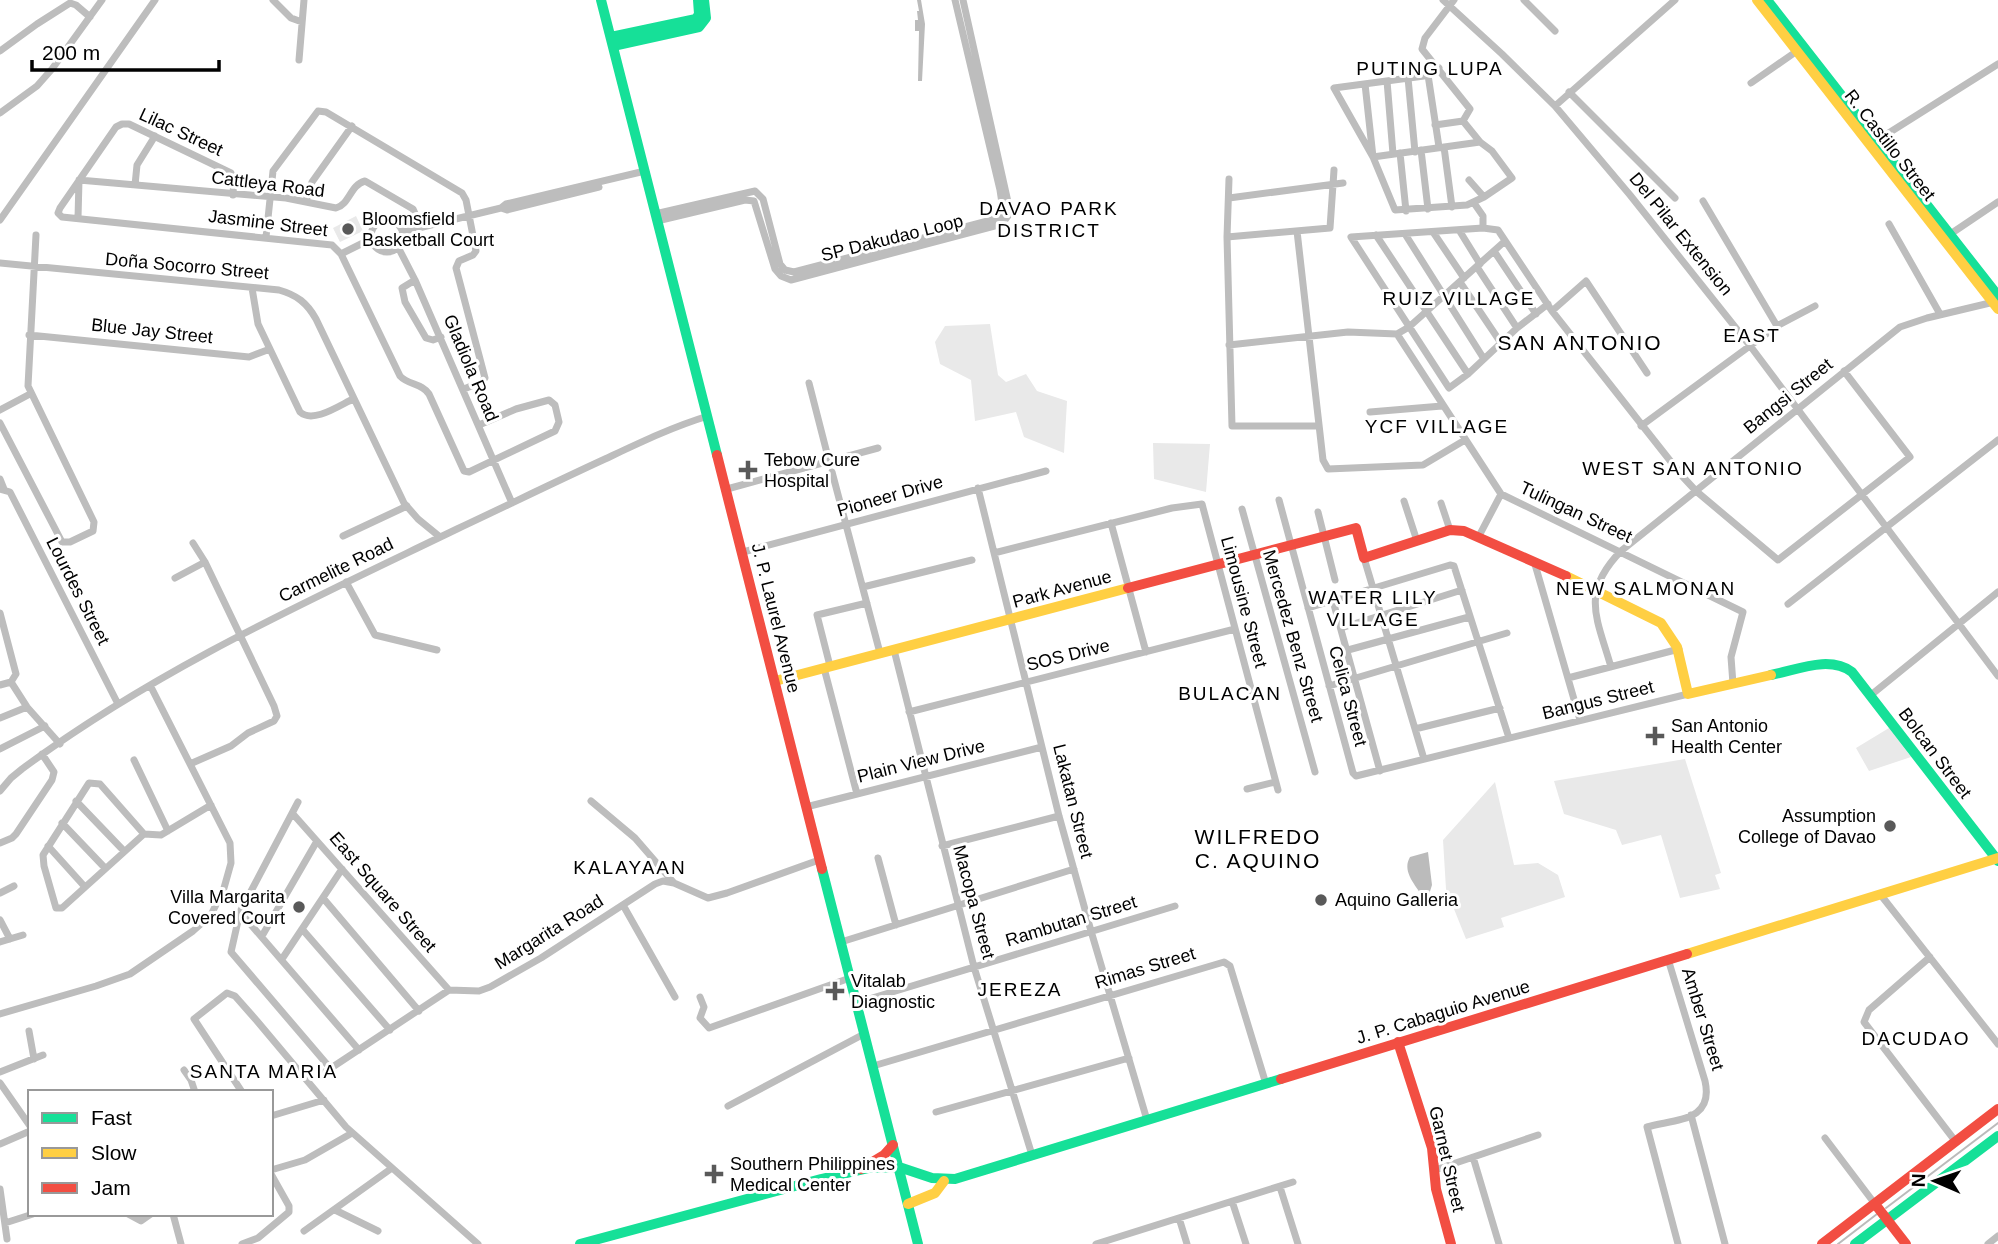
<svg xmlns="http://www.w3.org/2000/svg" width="1998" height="1244" viewBox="0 0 1998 1244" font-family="Arial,sans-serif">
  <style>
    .green { fill: #e9e9e9 }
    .water { fill: #bbb }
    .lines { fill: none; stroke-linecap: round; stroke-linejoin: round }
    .stream { stroke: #bbb; stroke-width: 2 }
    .street { stroke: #bdbdbd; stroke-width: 7 }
    .fast { stroke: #16e098; stroke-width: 10 }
    .slow { stroke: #ffcf43; stroke-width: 10 }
    .jam { stroke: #f24e42; stroke-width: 10 }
    .poi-dot { fill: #595959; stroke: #fff; stroke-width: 2.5 }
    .labels { text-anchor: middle; stroke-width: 6; stroke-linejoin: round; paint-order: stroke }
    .street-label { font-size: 18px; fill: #000; stroke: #fff }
    .poi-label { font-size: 18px; fill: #000; stroke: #fff; text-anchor: start }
    .neighbourhood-label { font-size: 19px; letter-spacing: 2px; fill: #000; stroke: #fff }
    .quarter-label { font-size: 21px; letter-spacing: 2px; fill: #000; stroke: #fff }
  </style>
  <rect width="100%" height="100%" fill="#fff"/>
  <!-- green -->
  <path class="green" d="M356,216L363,231L340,242L333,228Z
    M990,324L998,375L1006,382L1026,374L1037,391L1067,401L1064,453L1024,437L1016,412L975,421L971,380L940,364L935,342L945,326Z
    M1153,443L1210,444L1206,492L1154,479Z
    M1889,728L1911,757L1869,771L1856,748Z
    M1685,759L1721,873L1715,875L1720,889L1680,898L1661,835L1622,845L1616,830L1564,814L1554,781Z
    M1495,782L1514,865L1538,863L1558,875L1565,897L1501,918L1504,927L1466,939L1446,889L1443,840Z"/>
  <!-- water -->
  <path class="water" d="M917,0H921L925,24L922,81H918L919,31H915V20H918L917,11H919Z
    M1428,852L1432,885L1426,904C1421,889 1400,874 1410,857Z"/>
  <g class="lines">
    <!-- stream -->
    <path class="stream" d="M1886,1208L1998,1123
      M1838,1244L1877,1214"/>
    <!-- street -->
    <path class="street" d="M273,0L291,18L302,22
      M1443,0L1502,54L1555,106L1630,195L1751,347L1998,676
      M1454,0L1425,38L1422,49L1470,109L1463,121
      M1524,0L1555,31
      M0,51L37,24L70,3L76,5L90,17
      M299,60L304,0
      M1428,75L1439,147
      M1408,78L1415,152
      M1387,81L1393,154
      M1751,83L1797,51
      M1365,84L1373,157L1480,142
      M1569,92L1675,198
      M1555,106L1675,0
      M0,113L37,86L52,69L102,0
      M1435,125L1463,121L1480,142L1492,151L1512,178L1484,197L1467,205L1395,210L1373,157L1334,88L1424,76L1439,68
      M1876,141L1998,64
      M1444,147L1452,207
      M1421,150L1428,209
      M1400,153L1406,211
      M1229,179L1227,237L1232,426H1318
      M1469,180L1484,197
      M135,185L137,165L155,136
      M233,195L234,178L231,173L129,124H122L116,127L60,208L58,213L62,217L332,245L341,254L400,376C408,385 422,383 429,394L464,471L469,472L555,431L559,422L555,405L549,400L516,409L479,425
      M1229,198L1343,183
      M306,201L312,182L352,126
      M1703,201L1777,326
      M1474,203L1483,216V228
      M501,208L507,210L599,187
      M655,214L755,191L763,199L780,264L785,270L794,272L999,218L1003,210L1000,190L955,0
      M78,218L79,180L286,198L336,208C350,204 350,185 365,181L413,209L421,227
      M0,220L155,0
      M371 236a16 16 0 1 1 32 0a16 16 0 1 1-32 0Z
      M657,221L745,200L754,201L775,269L781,276L791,280L1002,224L1008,216V202L963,0
      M1889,224L1940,314
      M1459,230L1480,264
      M1297,231L1323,460L1328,469L1423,465L1465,440
      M402,232L501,208L506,204L645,171
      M1433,232L1464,278
      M1405,234L1484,359
      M1376,235L1468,374
      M266,237L273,171L318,111L326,112L462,193L466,200L476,251L473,255L459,261L456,268L485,378L481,382L464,389
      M1227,237L1330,228L1334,170
      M1946,237L1998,202
      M398,247L415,280L512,503
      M1494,251L1536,314
      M341,254L371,239
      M0,263L279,290C297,295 307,303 316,319L404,503L418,519L440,537
      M1477,267L1517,328
      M415,280L402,288L405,302L426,338L433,340L441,337
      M1460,282L1501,343
      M252,288L258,324L300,412C313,424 340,405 353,399
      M1548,304L1517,328L1468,374L1449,388L1351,237L1483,228L1498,230L1552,311L1683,477L1696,491L1778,560L1910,457L1844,371
      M1552,311L1586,281L1647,373
      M1397,334L1501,494L1743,612L1731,657L1733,684
      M29,335L249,357L270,349
      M1229,345L1348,332L1397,334L1409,327L1505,241
      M809,383L829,461
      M0,410L30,394
      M1370,412L1442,406
      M0,423L62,542H70L93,531L94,522L28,386L36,235
      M1641,426L1777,326L1815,306
      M832,472L880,653
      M0,479L4,489
      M978,488L1059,816L1091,931L1147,1120
      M0,489L10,492L118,704
      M727,489L878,448
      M1279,500L1353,773L1356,776L1688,694
      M1404,501L1417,541
      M1441,503L1450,530
      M1242,509L1315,772
      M1318,512L1335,580
      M1111,523L1146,652
      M343,536L407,506
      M1479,536L1501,494
      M743,552L1046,471
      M994,553L1172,508L1202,504L1278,790
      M1364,558L1424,759
      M1534,561L1580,720
      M175,578L205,562
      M346,582L375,635L437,650
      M863,587L972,560
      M1333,601L1380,771
      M1788,604L1998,440
      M1308,608L1450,565L1454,566L1509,738
      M0,613L16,674L11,682L0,685
      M1341,628L1462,590
      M894,650L974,967L1032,1155
      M1348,650L1469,617
      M830,666L817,615L867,603
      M1611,667C1597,618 1580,593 1621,551L1900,327L1927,318L1994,302
      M824,668L857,794
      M1568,678L1679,649
      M11,682L27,707L60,744
      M1329,686L1507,633
      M1871,695L1998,592
      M909,712L1235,629
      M0,718L27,707
      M1415,729L1500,708
      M0,749L45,726
      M134,760L168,831
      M190,764L231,746L248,733L274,721L277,716L274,706L205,562L193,543
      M1247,789L1275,782
      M0,791L11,778L22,769C155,670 308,601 457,529C506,506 555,482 605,459C639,443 672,427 708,416
      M76,801L124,851
      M591,801L635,838L674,883
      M298,802L240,912L231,952L331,1069
      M806,807L1042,747
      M293,814L449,990
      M62,823L105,868
      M144,834L100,784L89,783L43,855L44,866L56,908H62L144,834L161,835L211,805
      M0,843L12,838L16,834L52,780L54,772L42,754
      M48,846L85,887
      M942,846L1059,816
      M878,858L896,925
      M0,893L14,886
      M1880,894L1998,1044
      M323,898L419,1011
      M623,905L675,997
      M240,912L359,1050
      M0,920L10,939
      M302,929L390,1030
      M262,936L317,841
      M0,942L23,935
      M841,942L1074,869
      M1930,957L1869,1010L1864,1022L1956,1142
      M282,959L342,869
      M1668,959L1705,1081C1714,1121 1677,1119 1647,1127L1678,1244
      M449,990L479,991L490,987L541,958L655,884L663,881L674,883L708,898L727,893L819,860
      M700,997L704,1007L700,1018L709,1028L850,978
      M856,1003L1175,906
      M0,1014L96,986L130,974L193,931L211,915L224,888L231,863L230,843L150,685
      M29,1031L34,1059
      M873,1066L1224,962L1230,966L1266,1084
      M184,1070L191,1080L195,1092
      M0,1072L43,1055
      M319,1076L449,990
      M0,1083L30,1126
      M242,1092L194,1019L227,993L235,996L257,1021L346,1127L478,1244
      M728,1106L864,1034
      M936,1112L1129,1058
      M1691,1115L1725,1244
      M271,1116L324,1100
      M1825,1138L1875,1204
      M0,1144L30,1131
      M1473,1157L1499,1244
      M271,1170L305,1160L352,1133
      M1435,1170L1538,1135
      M1280,1187L1298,1244
      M0,1189L7,1239
      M1232,1201L1246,1244
      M335,1210L378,1231
      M128,1214L141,1221L151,1214
      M173,1214L181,1244
      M1179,1218L1187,1244
      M5,1223L33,1214
      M304,1231L392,1168
      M242,1244L258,1238L289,1212V1206L271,1174
      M1096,1244L1293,1182
      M1988,1244L1998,1236"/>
    <!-- fast -->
    <path class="fast" d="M601,0L717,455
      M1767,0L1998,296
      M611,37L696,19L699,14L698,0
      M613,46L699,27L706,18L704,0
      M1771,675C1797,670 1829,655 1852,672L1998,861
      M822,869L918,1244
      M899,1167L932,1178L955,1179L1281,1079
      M580,1244L821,1179L869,1168L899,1167
      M1855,1244L1998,1136"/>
    <!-- slow -->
    <path class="slow" d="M1757,0L1998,309
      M1566,576L1661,623L1677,647L1688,694L1771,675
      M775,681L1128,588
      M1687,954L1998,858
      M908,1204L935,1193L944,1181"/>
    <!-- jam -->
    <path class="jam" d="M717,455L822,869
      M1128,588L1356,528L1364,558L1450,530L1464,531L1566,576
      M1398,1042L1432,1148L1436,1189L1451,1244
      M1281,1079L1687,954
      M861,1169L884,1155L893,1145
      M1875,1204L1906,1244
      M1822,1244L1998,1109"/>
  </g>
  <!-- markers -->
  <g class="poi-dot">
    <circle cx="348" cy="229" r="7"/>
    <path d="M744.5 459.5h7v7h7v7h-7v7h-7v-7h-7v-7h7z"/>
    <path d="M1651.5 725.5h7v7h7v7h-7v7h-7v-7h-7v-7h7z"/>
    <circle cx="1890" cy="826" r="7"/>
    <circle cx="1321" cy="900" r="7"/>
    <circle cx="299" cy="907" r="7"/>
    <path d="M831.5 980.5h7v7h7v7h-7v7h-7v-7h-7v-7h7z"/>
    <path d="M710.5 1163.5h7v7h7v7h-7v7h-7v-7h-7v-7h7z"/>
  </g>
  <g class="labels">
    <!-- street labels -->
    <g class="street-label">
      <text transform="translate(181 132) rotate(25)" y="6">Lilac Street</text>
      <text transform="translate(1890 145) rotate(52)" y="6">R. Castillo Street</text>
      <text transform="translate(268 184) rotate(7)" y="6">Cattleya Road</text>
      <text transform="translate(268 223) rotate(7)" y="6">Jasmine Street</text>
      <text transform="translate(1681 234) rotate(51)" y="6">Del Pilar Extension</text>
      <text transform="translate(892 238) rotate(-14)" y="6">SP Dakudao Loop</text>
      <text transform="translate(187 266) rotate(5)" y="6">Doña Socorro Street</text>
      <text transform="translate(152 331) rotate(6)" y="6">Blue Jay Street</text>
      <text transform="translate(471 368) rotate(67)" y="6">Gladiola Road</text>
      <text transform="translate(1788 396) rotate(-39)" y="6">Bangsi Street</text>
      <text transform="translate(890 496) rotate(-16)" y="6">Pioneer Drive</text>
      <text transform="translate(1576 512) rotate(25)" y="6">Tulingan Street</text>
      <text transform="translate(336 570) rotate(-26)" y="6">Carmelite Road</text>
      <text transform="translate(1062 589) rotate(-15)" y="6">Park Avenue</text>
      <text transform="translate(78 591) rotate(63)" y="6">Lourdes Street</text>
      <text transform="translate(1244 602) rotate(75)" y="6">Limousine Street</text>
      <text transform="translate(776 618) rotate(76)" y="6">J. P. Laurel Avenue</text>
      <text transform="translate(1293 636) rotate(74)" y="6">Mercedez Benz Street</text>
      <text transform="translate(1068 655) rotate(-14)" y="6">SOS Drive</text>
      <text transform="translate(1348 696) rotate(75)" y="6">Celica Street</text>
      <text transform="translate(1598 700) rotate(-14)" y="6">Bangus Street</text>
      <text transform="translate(1935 753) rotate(53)" y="6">Bolcan Street</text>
      <text transform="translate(921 761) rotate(-14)" y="6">Plain View Drive</text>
      <text transform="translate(1073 801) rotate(76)" y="6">Lakatan Street</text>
      <text transform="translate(383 892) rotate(49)" y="6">East Square Street</text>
      <text transform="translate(974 902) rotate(75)" y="6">Macopa Street</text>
      <text transform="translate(1071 921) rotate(-17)" y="6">Rambutan Street</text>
      <text transform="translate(549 932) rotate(-32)" y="6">Margarita Road</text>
      <text transform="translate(1145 968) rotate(-17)" y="6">Rimas Street</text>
      <text transform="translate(1443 1012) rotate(-17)" y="6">J. P. Cabaguio Avenue</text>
      <text transform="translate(1703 1019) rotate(73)" y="6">Amber Street</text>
      <text transform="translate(1447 1159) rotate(77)" y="6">Garnet Street</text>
    </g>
    <!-- poi labels -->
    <g class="poi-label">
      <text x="362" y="225">Bloomsfield<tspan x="362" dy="21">Basketball Court</tspan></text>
      <text x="764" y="466">Tebow Cure<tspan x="764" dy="21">Hospital</tspan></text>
      <text x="1671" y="732">San Antonio<tspan x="1671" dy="21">Health Center</tspan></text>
      <text x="1876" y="822" text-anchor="end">Assumption<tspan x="1876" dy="21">College of Davao</tspan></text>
      <text x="285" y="903" text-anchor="end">Villa Margarita<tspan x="285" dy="21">Covered Court</tspan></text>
      <text x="1335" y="906">Aquino Galleria</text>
      <text x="851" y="987">Vitalab<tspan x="851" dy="21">Diagnostic</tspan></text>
      <text x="730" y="1170">Southern Philippines<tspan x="730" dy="21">Medical Center</tspan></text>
    </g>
    <!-- neighbourhood labels -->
    <g class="neighbourhood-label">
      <text x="1430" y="75">PUTING LUPA</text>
      <text x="1049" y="215">DAVAO PARK<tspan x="1049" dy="22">DISTRICT</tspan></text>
      <text x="1459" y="305">RUIZ VILLAGE</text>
      <text x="1752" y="342">EAST</text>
      <text x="1437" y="433">YCF VILLAGE</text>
      <text x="1693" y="475">WEST SAN ANTONIO</text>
      <text x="1646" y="595">NEW SALMONAN</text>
      <text x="1373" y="604">WATER LILY<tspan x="1373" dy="22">VILLAGE</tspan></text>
      <text x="1230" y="700">BULACAN</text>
      <text x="630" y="874">KALAYAAN</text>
      <text x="1020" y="996">JEREZA</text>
      <text x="1916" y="1045">DACUDAO</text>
      <text x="264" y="1078">SANTA MARIA</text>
    </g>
    <!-- quarter labels -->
    <g class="quarter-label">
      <text x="1580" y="350">SAN ANTONIO</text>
      <text x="1258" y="844">WILFREDO<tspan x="1258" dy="24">C. AQUINO</tspan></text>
    </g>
  </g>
  <!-- legend -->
  <rect x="28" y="1090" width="245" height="126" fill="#ffffff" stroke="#999999" stroke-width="2"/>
  <rect x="42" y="1113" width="35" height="10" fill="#16e098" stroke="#999999" stroke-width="2"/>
  <text x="91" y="1125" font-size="21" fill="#000000">Fast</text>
  <rect x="42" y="1148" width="35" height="10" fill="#ffcf43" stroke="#999999" stroke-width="2"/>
  <text x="91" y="1160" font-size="21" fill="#000000">Slow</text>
  <rect x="42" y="1183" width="35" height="10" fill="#f24e42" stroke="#999999" stroke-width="2"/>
  <text x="91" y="1195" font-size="21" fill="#000000">Jam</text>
  <!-- north arrow -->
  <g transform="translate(1935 1181) rotate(272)" stroke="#ffffff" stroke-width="5" paint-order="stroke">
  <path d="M0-5L12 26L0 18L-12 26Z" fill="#000000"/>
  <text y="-10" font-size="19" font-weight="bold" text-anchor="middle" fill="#000000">N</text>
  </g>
  <!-- scale -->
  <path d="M32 60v10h187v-10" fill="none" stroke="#000000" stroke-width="3.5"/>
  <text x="42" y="60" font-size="21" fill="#000000" stroke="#ffffff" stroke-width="5" paint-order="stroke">200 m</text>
</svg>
